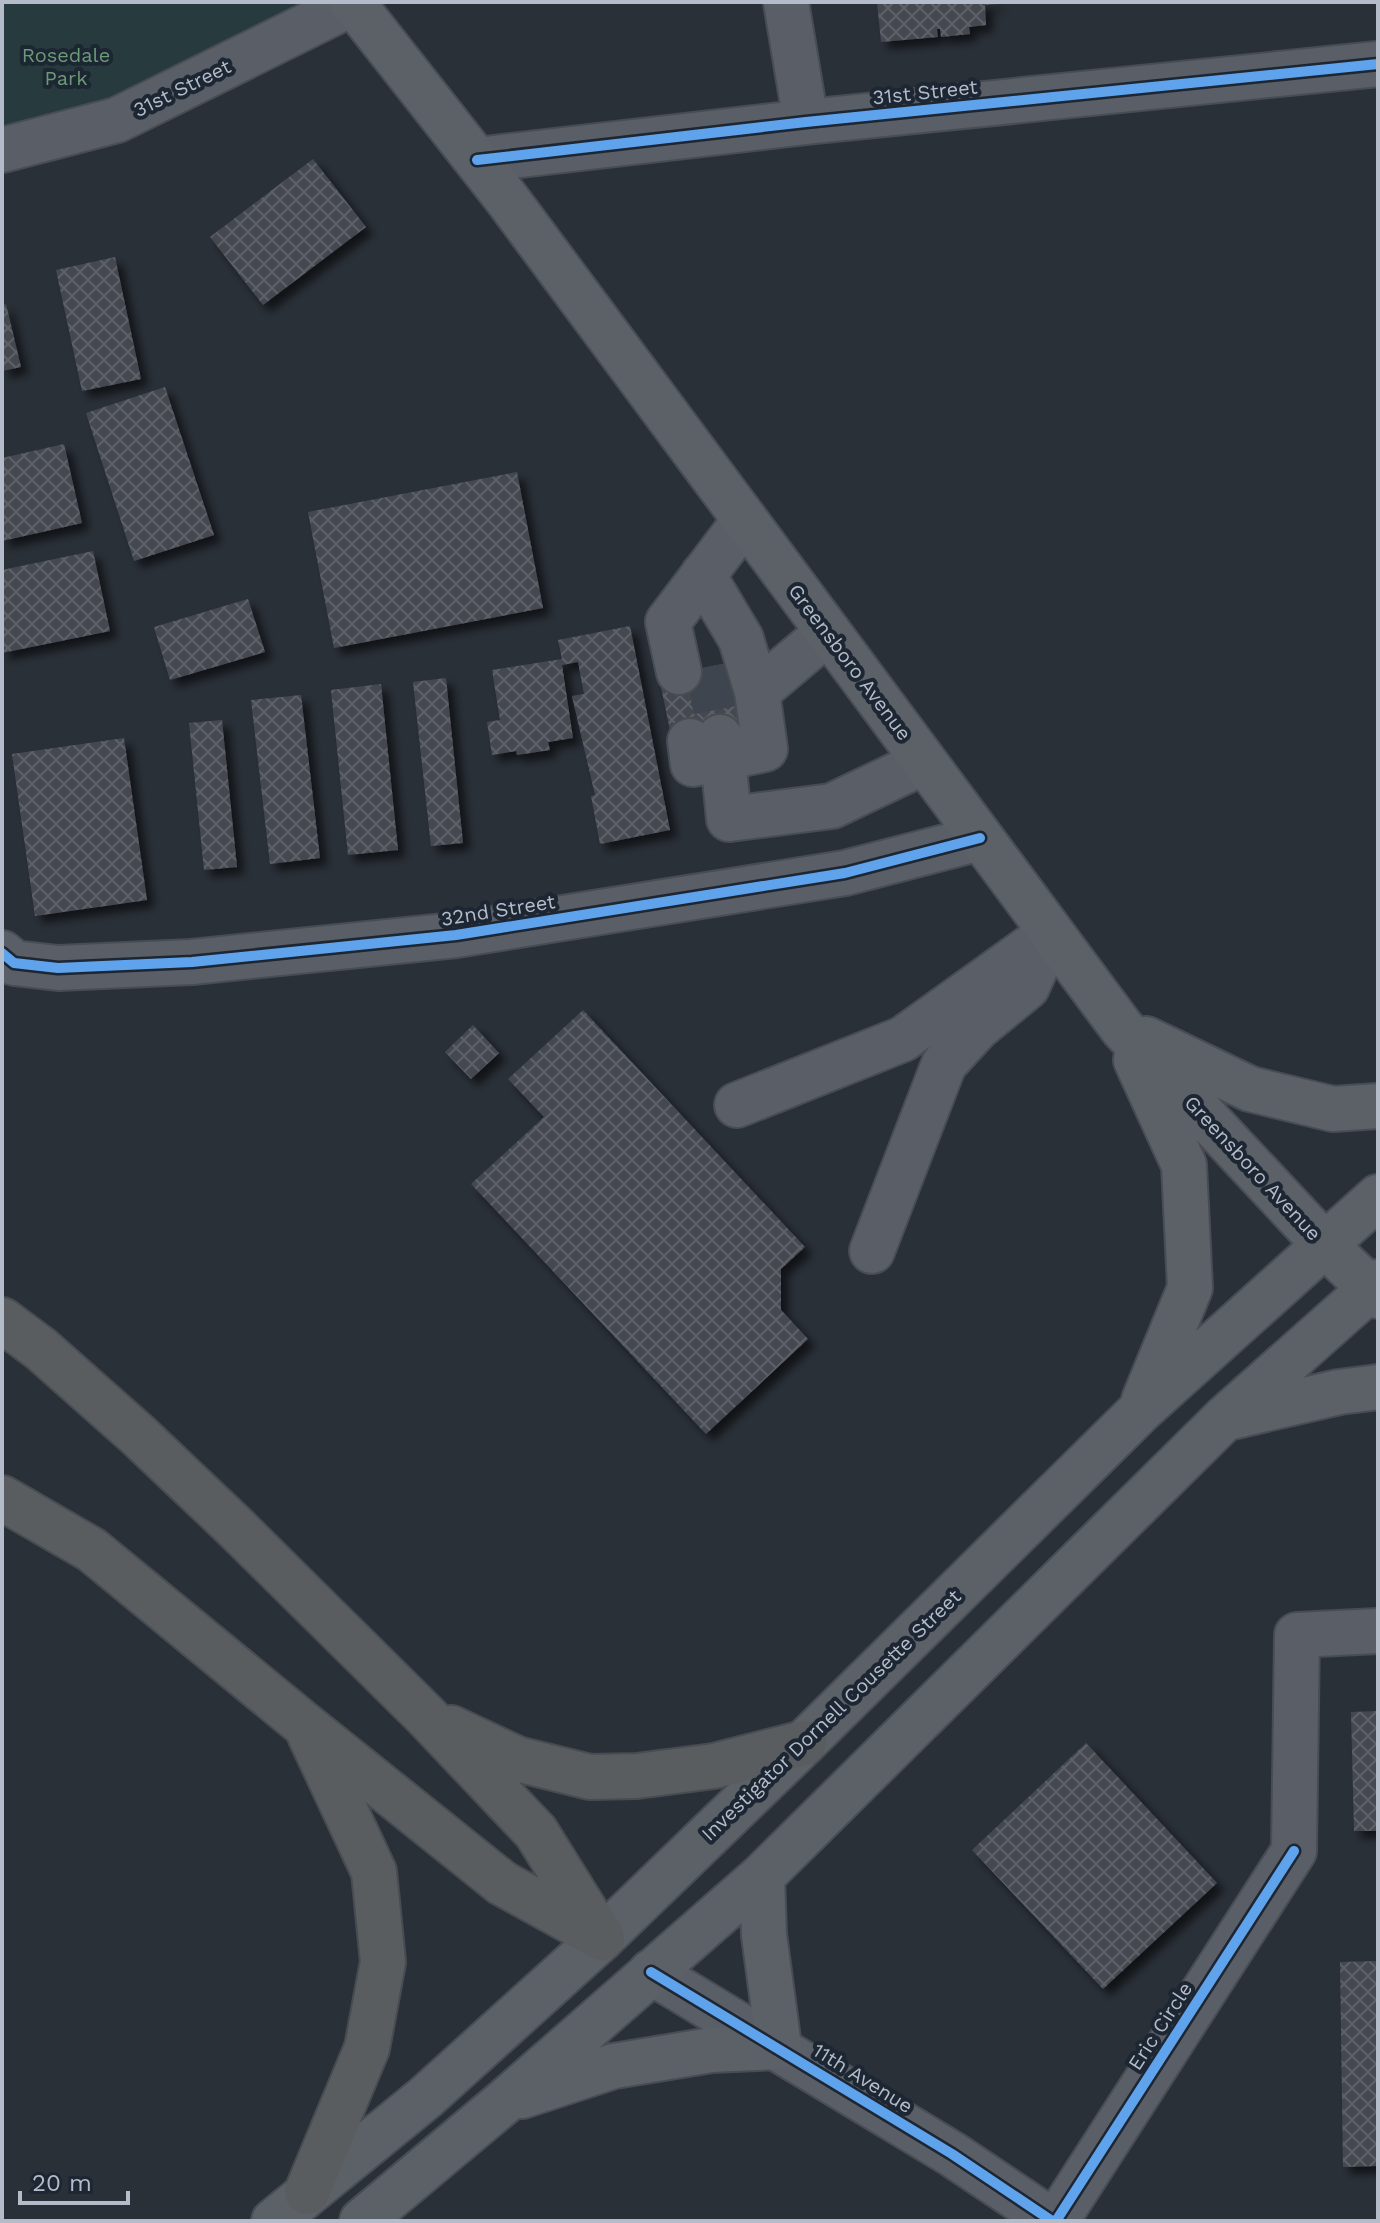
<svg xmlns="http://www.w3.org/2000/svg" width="1380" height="2223" viewBox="0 0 1380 2223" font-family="'Work Sans',sans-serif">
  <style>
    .green { fill: #273a3e }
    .building { fill: url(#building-cross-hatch); filter: url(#shadow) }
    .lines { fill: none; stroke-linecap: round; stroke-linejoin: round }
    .minor-tunnel { stroke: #3f454e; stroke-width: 44; stroke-dasharray: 44 22; stroke-linecap: butt }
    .minor-casing { stroke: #484c53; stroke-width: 48 }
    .major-casing { stroke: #484c55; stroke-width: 48 }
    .highway-casing { stroke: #474c53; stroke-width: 48 }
    .minor { stroke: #5a5e66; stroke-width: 44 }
    .major { stroke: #5c6168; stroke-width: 44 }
    .highway { stroke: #5a5d60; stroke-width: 44 }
    .cycleway-casing { stroke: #1d2633; stroke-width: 15 }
    .cycleway { stroke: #60a3ed; stroke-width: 10 }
    .labels { text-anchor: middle; stroke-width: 8; stroke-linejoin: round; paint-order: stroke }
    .park-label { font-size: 20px; fill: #6b9a76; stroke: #1d2633 }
    .street-label { font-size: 20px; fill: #b4bcc9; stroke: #1d2633 }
  </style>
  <defs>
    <pattern id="building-cross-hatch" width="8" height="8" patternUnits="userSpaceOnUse" patternTransform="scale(2)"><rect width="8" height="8" fill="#444950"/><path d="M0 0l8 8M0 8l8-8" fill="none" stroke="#5d6168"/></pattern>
    <filter id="shadow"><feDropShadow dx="7" dy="7" stdDeviation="4" flood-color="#0009"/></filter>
  </defs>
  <rect width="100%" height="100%" fill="#2a3038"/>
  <!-- green -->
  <path class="green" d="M2,2H352L2,150Z"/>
  <!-- building -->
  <path class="building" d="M877,2H998V4L985,5L986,25L969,27L970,34L941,37L940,29H937L938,37L881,42Z
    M313,159L366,227L263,305L210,237Z
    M115,257L141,379L82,391L56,270Z
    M6,304L21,367L2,371V305Z
    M165,387L214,535L134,561L86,413Z
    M64,444L82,523L2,541V458Z
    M517,472L543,608L334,648L308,512Z
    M93,551L110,631L2,653V570Z
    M248,599L265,652L170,680L154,627Z
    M630,626L670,830L600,844L591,796L595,795L572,696L584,694L578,662L562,665L573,738L548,742L550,750L517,755L516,751L492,755L487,722L500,720L492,670L562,659L558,640Z
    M737,661L751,728L673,745L659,677Z
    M446,678L463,843L431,846L413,682Z
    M381,684L398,850L348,855L331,690Z
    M301,695L320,858L270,864L251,700Z
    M222,720L237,867L204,870L189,723Z
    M124,738L147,900L35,916L12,754Z
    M583,1010L805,1247L781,1269V1310L808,1339L706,1434L471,1184L544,1117L508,1079Z
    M473,1025L499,1053L471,1079L445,1052Z
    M1378,1711V1831H1354L1351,1712Z
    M1086,1743L1217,1883L1103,1989L972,1850Z
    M1378,1961V2166L1343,2167L1340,1962Z"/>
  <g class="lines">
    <!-- minor-tunnel -->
    <path class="minor-tunnel" d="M707,667L720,735"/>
    <!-- minor casing -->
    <g class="minor-casing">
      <path id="minor" d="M786,2L806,122
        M2,150L117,120L353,3
        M477,160L806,122L1378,64
        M703,575L741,639L757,692
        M828,632L757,692L765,749L723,758L729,819L832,806L924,762
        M679,672L668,622L745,520
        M690,741L693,764L723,758L720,737
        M2,953L14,963L58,968L192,962L456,935L845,873L980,838
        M737,1105L903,1039L1049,934
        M872,1251L944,1064L977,1028L1027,987L1051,933
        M651,1972L952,2154L1052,2221
        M1056,2221L1294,1851L1297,1635L1378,1631"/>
    </g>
    <!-- major casing -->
    <g class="major-casing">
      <path id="major" d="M352,2L507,199L1122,1028L1324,1244L1378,1296
        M1146,1039L1250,1089L1333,1109L1378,1106
        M1136,1060L1184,1165L1190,1288L1144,1400
        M1231,1417L1339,1392L1378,1387
        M522,2096L614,2066L711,2050L779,2047L764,1935L762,1876
        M274,2221L426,2097L602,1938L804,1743L1140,1411L1378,1197
        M362,2221L504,2102L762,1876L1225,1418L1378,1282"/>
    </g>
    <!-- highway casing -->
    <g class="highway-casing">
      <path id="highway" d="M2,1320L41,1349L138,1435L234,1526L426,1716L536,1832L602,1938
        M2,1498L92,1550L306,1726L502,1883L600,1937
        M451,1728L517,1759L590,1777L637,1776L714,1766L804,1743
        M307,2192L367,2048L383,1962L374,1872L310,1735"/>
    </g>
    <!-- minor -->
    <use href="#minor" class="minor"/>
    <!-- major -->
    <use href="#major" class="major"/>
    <!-- highway -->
    <use href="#highway" class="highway"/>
    <!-- cycleway casing -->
    <g class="cycleway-casing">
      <path id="cycleway" d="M477,160L806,122L1378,64
        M2,953L14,963L58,968L192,962L456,935L845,873L980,838
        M651,1972L952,2154L1052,2221
        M1056,2221L1294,1851"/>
    </g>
    <!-- cycleway -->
    <use href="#cycleway" class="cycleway"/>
  </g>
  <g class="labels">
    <!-- park labels -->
    <g class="park-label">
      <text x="66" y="62">Rosedale<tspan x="66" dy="23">Park</tspan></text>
    </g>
    <!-- street labels -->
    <g class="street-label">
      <text transform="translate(182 88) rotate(-26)" y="7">31st Street</text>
      <text transform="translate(925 92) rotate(-6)" y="7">31st Street</text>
      <text transform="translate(850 662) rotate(53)" y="7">Greensboro Avenue</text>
      <text transform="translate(498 910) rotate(-9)" y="7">32nd Street</text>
      <text transform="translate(1253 1168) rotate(47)" y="7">Greensboro Avenue</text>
      <text transform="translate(831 1715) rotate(-44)" y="7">Investigator Dornell Cousette Street</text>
      <text transform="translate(1160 2026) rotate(-57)" y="7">Eric Circle</text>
      <text transform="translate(863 2078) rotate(32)" y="7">11th Avenue</text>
    </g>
  </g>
  <!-- border -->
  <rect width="1380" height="2223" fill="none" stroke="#b4bcc9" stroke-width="8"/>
  <!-- scale -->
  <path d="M20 2191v12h108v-12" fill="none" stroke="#b4bcc9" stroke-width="4"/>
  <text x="32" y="2191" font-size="24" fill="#b4bcc9" stroke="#1d2633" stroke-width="6" paint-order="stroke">20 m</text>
</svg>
